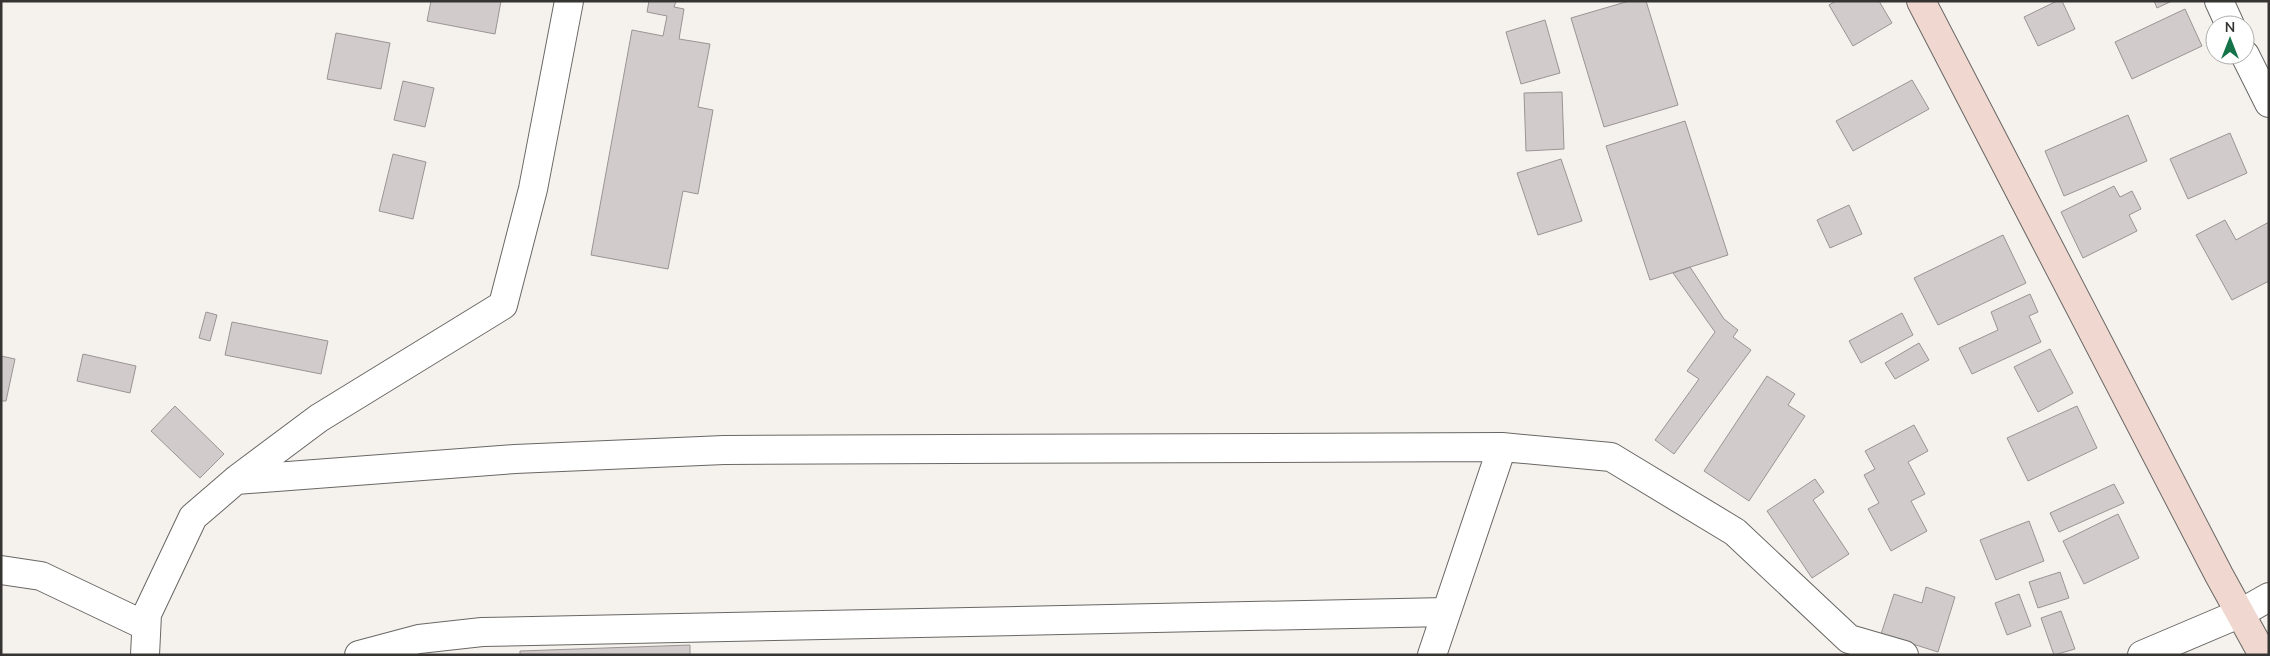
<svg xmlns="http://www.w3.org/2000/svg" width="2270" height="656" viewBox="0 0 2270 656" font-family="'Nunito Sans',sans-serif">
  <style>
    .building { fill: #d1cbcb; stroke: #9a9494 }
    .lines { fill: none; stroke-linecap: round; stroke-linejoin: round }
    .street-casing { stroke: #696764; stroke-width: 30 }
    .secondary-casing { stroke: #696764; stroke-width: 30 }
    .street { stroke: #fff; stroke-width: 28 }
    .secondary { stroke: #f0d8d0; stroke-width: 28 }
  </style>
  <rect width="100%" height="100%" fill="#f5f2ee"/>
  <!-- building -->
  <path class="building" d="M431,1H501L495,34L427,21Z
    M649,1H676L674,7L684,9L679,39L710,44L698,107L713,110L698,194L683,191L668,269L591,255L632,30L663,36L667,16L647,12Z
    M1629,1H1646L1678,105L1604,127L1571,18Z
    M1836,1H1879L1892,23L1853,46L1829,5Z
    M2057,1H2062L2075,29L2038,46L2024,17Z
    M2154,1H2172L2157,8Z
    M2185,9L2202,46L2132,79L2115,42Z
    M1545,20L1560,73L1521,84L1506,32Z
    M336,33L390,43L381,89L327,79Z
    M1912,80L1929,109L1853,151L1836,121Z
    M403,81L434,88L425,127L394,120Z
    M1562,92L1564,149L1526,151L1524,93Z
    M2128,115L2147,161L2064,196L2045,151Z
    M1685,121L1728,255L1650,280L1606,146Z
    M2230,133L2247,173L2188,199L2170,159Z
    M393,154L426,162L413,219L379,211Z
    M1561,159L1582,221L1538,235L1517,173Z
    M2114,186L2120,197L2132,191L2141,209L2129,215L2137,231L2083,258L2061,212Z
    M1849,205L1862,234L1830,248L1817,220Z
    M2225,220L2236,240L2269,222V281L2232,300L2196,235Z
    M2003,235L2026,283L1938,325L1914,278Z
    M1690,267L1724,319L1738,330L1733,337L1751,350L1674,454L1655,440L1699,379L1687,371L1715,332L1673,273Z
    M2030,294L2038,312L2029,316L2041,342L1972,374L1959,348L1998,330L1991,312Z
    M206,312L217,315L210,341L199,338Z
    M1902,313L1913,335L1861,363L1849,341Z
    M232,322L328,341L321,374L225,355Z
    M1919,343L1929,360L1895,379L1885,363Z
    M2050,349L2073,393L2038,412L2014,367Z
    M83,354L136,366L130,393L77,381Z
    M1,356L15,359L6,401H1Z
    M1767,376L1795,394L1788,405L1805,416L1749,501L1704,471Z
    M175,406L224,454L200,478L151,431Z
    M2077,406L2097,448L2028,481L2007,438Z
    M1914,425L1928,451L1908,462L1925,494L1911,501L1927,531L1891,551L1868,509L1879,503L1864,475L1875,469L1865,451Z
    M1815,479L1824,492L1813,500L1849,554L1812,578L1767,511Z
    M2114,484L2124,503L2059,532L2050,513Z
    M2118,514L2139,558L2084,584L2063,541Z
    M2029,521L2044,561L1996,580L1980,540Z
    M2060,572L2069,598L2038,608L2029,582Z
    M1926,587L1955,597L1938,652L1881,634L1894,594L1922,603Z
    M2019,594L2031,626L2007,635L1995,603Z
    M2061,611L2075,649L2054,655L2041,618Z
    M690,645V655H520V651Z"/>
  <g class="lines">
    <!-- street casing -->
    <g class="street-casing">
      <path id="street" d="M2219,1L2230,25
        M2245,55L2269,103
        M236,480L515,459L724,450L1502,447L1611,457L1735,532L1849,639L1904,655
        M1,570L41,576L146,626
        M145,655L147,614L193,517L236,480L319,418L503,305L533,189L569,1
        M359,655L419,639L482,632L1446,612
        M1432,655L1502,447
        M2142,655L2241,613L2269,597"/>
    </g>
    <!-- secondary casing -->
    <g class="secondary-casing">
      <path id="secondary" d="M1921,1L2219,575L2263,655"/>
    </g>
    <!-- street -->
    <use href="#street" class="street"/>
    <!-- secondary -->
    <use href="#secondary" class="secondary"/>
  </g>
  <!-- border -->
  <rect width="2270" height="656" fill="none" stroke="#353432" stroke-width="5"/>
  <!-- north arrow -->
  <g transform="translate(2230 40)"><circle r="24" fill="#ffffff" stroke="#aeaead"/>
  <path d="M0-4L9 19L0 12L-9 19Z" fill="#147349"/>
  <text y="-8" font-size="14" font-weight="bold" text-anchor="middle" fill="#353432">N</text>
  </g>
</svg>
